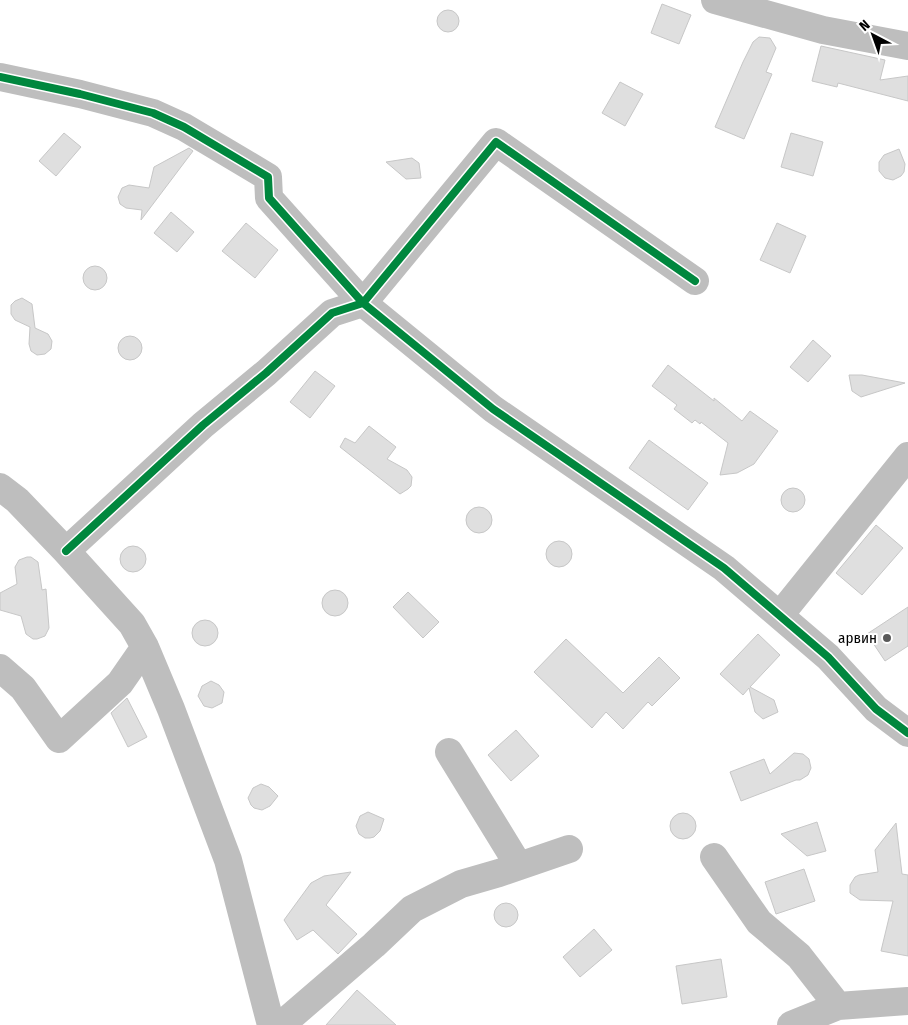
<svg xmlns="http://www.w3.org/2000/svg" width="908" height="1025" viewBox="0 0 908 1025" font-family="'Fira Sans Condensed',sans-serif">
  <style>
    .building { fill: #dfdfdf; stroke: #c7c7c7 }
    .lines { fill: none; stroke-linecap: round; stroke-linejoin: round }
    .minor { stroke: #bebebe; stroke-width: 28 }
    .cycleway-casing { stroke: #fff; stroke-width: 11 }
    .cycleway { stroke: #00873e; stroke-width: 8 }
    .poi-dot { fill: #595959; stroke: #fff; stroke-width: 2 }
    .labels { text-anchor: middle; stroke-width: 4; stroke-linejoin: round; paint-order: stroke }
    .poi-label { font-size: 15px; fill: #000; stroke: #fff; text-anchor: end }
  </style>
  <rect width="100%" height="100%" fill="#fff"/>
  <!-- building -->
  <path class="building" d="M662,4L691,15L679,44L651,33Z
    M437 21a11 11 0 1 1 22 0a11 11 0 1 1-22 0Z
    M759,37L770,38L776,48L766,72L772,74L744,139L715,127L743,62L753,42Z
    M821,46L885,60L880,80L908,76V101L838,83L837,87L812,81Z
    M620,82L643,94L625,126L602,113Z
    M64,133L81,147L56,176L39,161Z
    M791,133L823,142L813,176L781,167Z
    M189,148L193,151L141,220L142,210L126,208L120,204L118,197L122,188L129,185L149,188L154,167Z
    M899,149L905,164L904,172L901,176L893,180L885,178L879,171V162L884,155Z
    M412,158L419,163L421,178L406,179L386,162Z
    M171,212L194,232L177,252L154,233Z
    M246,223L278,250L255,278L222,251Z
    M777,223L806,236L790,273L760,260Z
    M83 278a12 12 0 1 1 24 0a12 12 0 1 1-24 0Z
    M22,298L32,304L35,328L48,334L52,341L51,349L45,354L37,355L31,351L29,344L30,327L15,320L11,314V305L15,301Z
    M118 348a12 12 0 1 1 24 0a12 12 0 1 1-24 0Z
    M813,340L831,356L808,382L790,367Z
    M668,365L714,401V398L742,421L750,411L778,431L754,464L737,473L720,475L728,443L701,422L700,424L695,420L692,423L674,409L677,405L652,386Z
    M315,371L335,386L310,418L290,402Z
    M849,375H862L905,383L861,397L852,391Z
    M369,426L396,447L387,459L407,470L412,477L411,486L408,489L400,494L340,447L345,438L355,443Z
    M649,440L708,483L688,510L629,468Z
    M781 500a12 12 0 1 1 24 0a12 12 0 1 1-24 0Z
    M466 520a13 13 0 1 1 26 0a13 13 0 1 1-26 0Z
    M876,525L903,548L862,595L836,573Z
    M546 554a13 13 0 1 1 26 0a13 13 0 1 1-26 0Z
    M120 559a13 13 0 1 1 26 0a13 13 0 1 1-26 0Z
    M27,557H31L38,562L42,590L46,589L49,628L45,636L37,639H33L26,634L21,616L0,610V593L17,584L15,567L19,560Z
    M322 603a13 13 0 1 1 26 0a13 13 0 1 1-26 0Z
    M408,592L439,622L423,638L393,607Z
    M908,607V646L885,661L867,634Z
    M192 633a13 13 0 1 1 26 0a13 13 0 1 1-26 0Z
    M758,634L780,655L750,687L774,700L778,712L763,719L755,712L749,688L743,695L720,674Z
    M566,639L623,693L659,657L680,678L652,706L648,702L623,729L606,712L592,728L534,672Z
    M211,681L219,685L224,692L222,703L212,708L204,706L198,696L202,686Z
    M127,698L147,737L128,747L111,713Z
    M516,730L539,756L511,781L488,755Z
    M794,753L803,754L809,759L811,768L808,775L800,780H796L741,801L730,772L764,759L770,774Z
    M261,784L269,787L278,796L270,806L262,810L254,808L251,805L248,798L253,788Z
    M368,812L384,819L380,831L374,837L370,838H365L359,834L356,826L360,816Z
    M670 826a13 13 0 1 1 26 0a13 13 0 1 1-26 0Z
    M817,822L826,851L807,856L781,834Z
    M896,823L902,874L908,875V956L881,951L893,901L860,900L850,893V885L855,877L859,875L878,872L875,850Z
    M804,869L815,901L776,914L765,882Z
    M351,872L326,905L357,934L338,954L313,930L297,940L284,920L311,883L324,876Z
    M494 915a12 12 0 1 1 24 0a12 12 0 1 1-24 0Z
    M594,929L612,950L580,977L563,957Z
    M721,959L727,997L682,1004L676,966Z
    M357,990L396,1025H326Z"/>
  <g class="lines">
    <!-- minor -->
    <path class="minor" d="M715,0L823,30L908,46
      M0,77L80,94L153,113L184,127L268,177L269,198L363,303L332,313L266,373L203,425L66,551
      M695,281L496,142L363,303L493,409L724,568L828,657L876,709L908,733
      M0,487L17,500L66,551L132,624L145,647L171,709L228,860L271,1025
      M780,615L908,456
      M0,668L23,688L59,739L120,683L145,647
      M449,752L519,866
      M714,857L759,922L799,956L838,1006
      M281,1025L374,945L412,909L461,884L499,873L569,849
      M791,1025L838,1006L908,1001"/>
    <!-- cycleway casing -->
    <g class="cycleway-casing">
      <path id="cycleway" d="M0,77L80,94L153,113L184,127L268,177L269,198L363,303L332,313L266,373L203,425L66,551
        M695,281L496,142L363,303L493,409L724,568L828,657L876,709L908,733"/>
    </g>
    <!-- cycleway -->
    <use href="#cycleway" class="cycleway"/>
  </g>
  <!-- markers -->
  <circle class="poi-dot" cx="887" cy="638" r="5"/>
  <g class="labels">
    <!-- poi labels -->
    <g class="poi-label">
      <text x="877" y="643">арвин</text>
    </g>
  </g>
  <!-- north arrow -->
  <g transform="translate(873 35) rotate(319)" stroke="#ffffff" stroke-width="4" paint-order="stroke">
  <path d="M0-4L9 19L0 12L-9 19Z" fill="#000000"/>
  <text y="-8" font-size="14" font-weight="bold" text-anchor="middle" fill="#000000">N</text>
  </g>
</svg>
